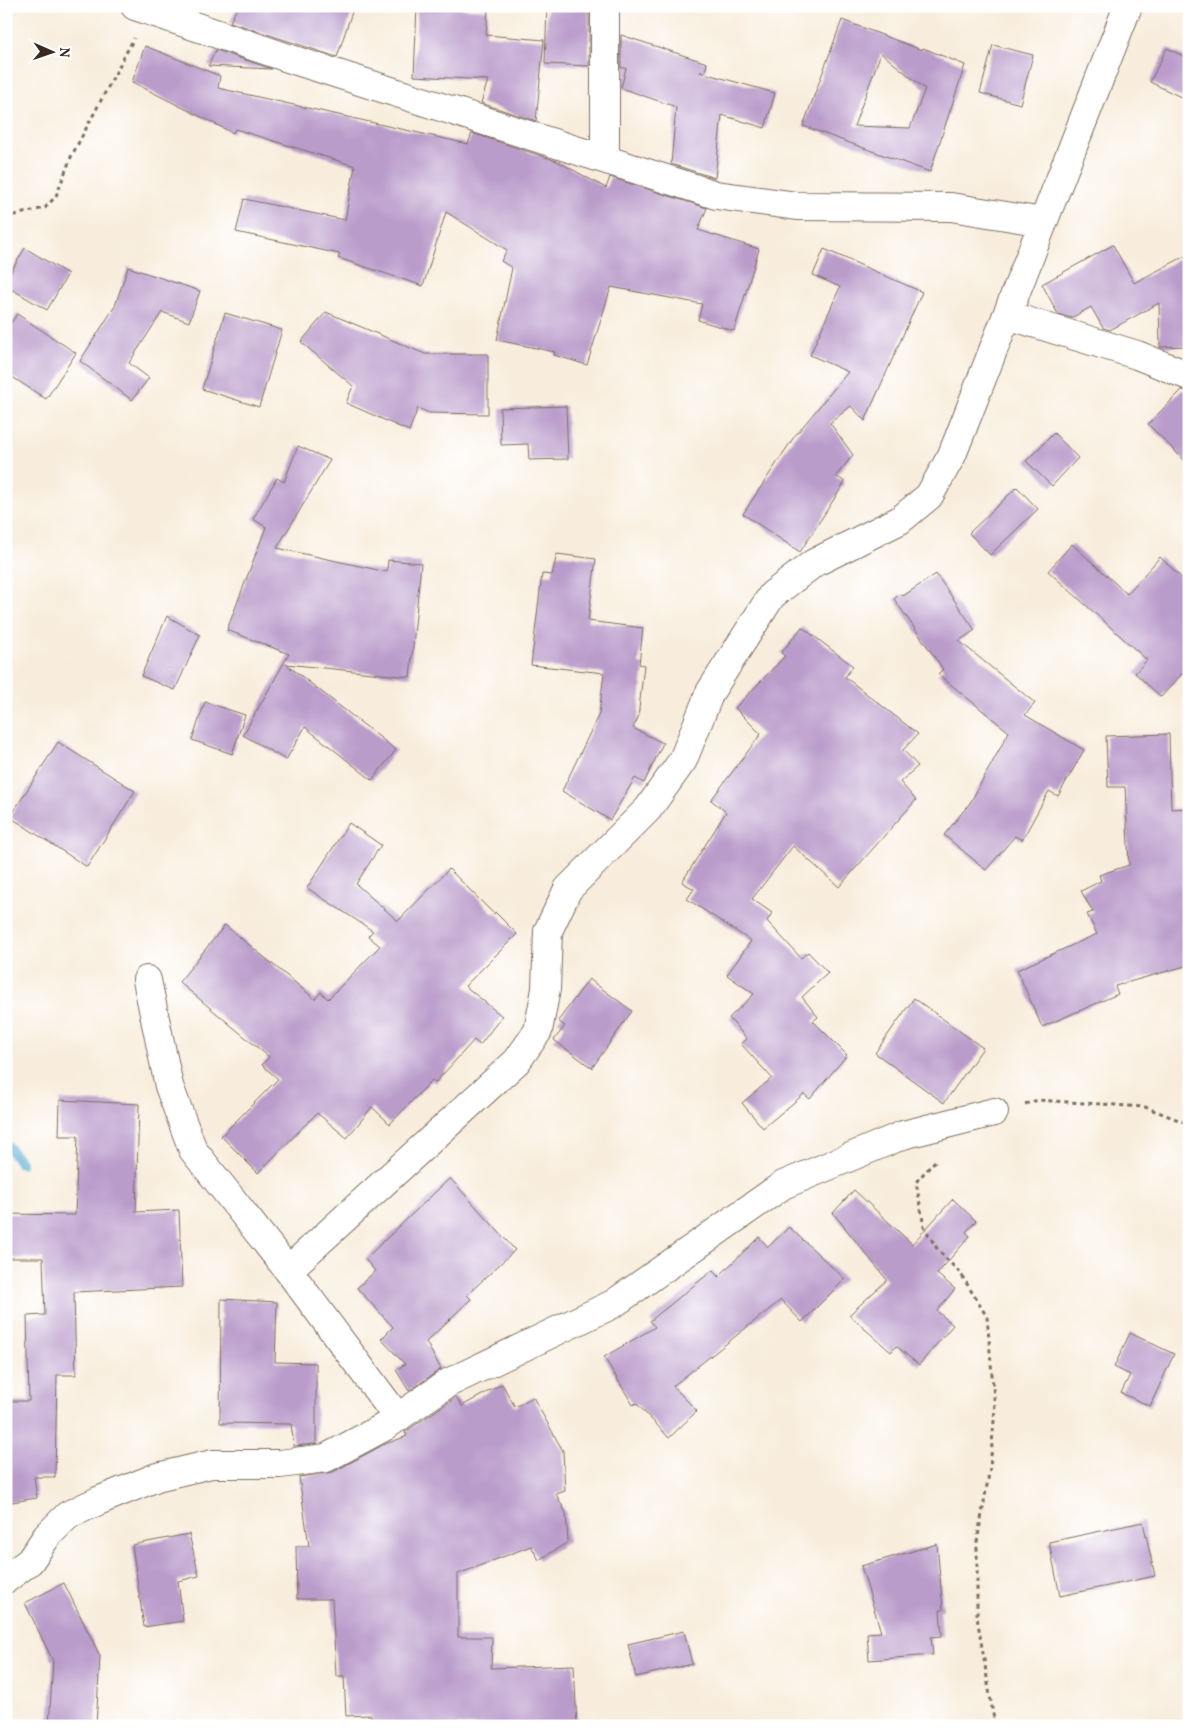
<svg xmlns="http://www.w3.org/2000/svg" width="1195" height="1732" viewBox="0 0 1195 1732" font-family="Vollkorn,serif">
  <style>
    .lines { fill: none; stroke-linecap: round; stroke-linejoin: round }
    .stream { stroke: #53abd0; stroke-width: 10 }
    .building { fill: #ba9ccb; fill-rule: evenodd }
    .minor-casing { stroke: #7d6e60; stroke-width: 30 }
    .path { stroke: #7d6e60; stroke-width: 3; stroke-dasharray: 4 4; stroke-linecap: butt }
    .minor { stroke: #fff; stroke-width: 28 }
  </style>
  <rect width="100%" height="100%" fill="#fff"/>
  <filter id="ink" filterUnits="userSpaceOnUse"><feTurbulence type="fractalNoise" baseFrequency=".02" numOctaves="2"/><feDisplacementMap in="SourceGraphic" scale="10" xChannelSelector="R" yChannelSelector="G"/><feConvolveMatrix kernelMatrix="1 2 1 2 8 2 1 2 1" color-interpolation-filters="sRGB"/></filter>
  <filter id="wash" filterUnits="userSpaceOnUse"><feTurbulence type="fractalNoise" baseFrequency=".0096" numOctaves="4" result="noise"/><feDisplacementMap in="SourceGraphic" scale="20" xChannelSelector="R" yChannelSelector="G"/><feGaussianBlur stdDeviation="1.12" result="paint"/><feColorMatrix in="noise" values="0 0 0 0 0 0 0 0 0 0 0 0 0 0 0 0 0 1.4 0 .05"/><feComposite in="paint" operator="in"/></filter>
  <g filter="url(#wash)">
    <rect width="100%" height="100%" fill="#f8eddc"/>
    <g class="lines">
      <!-- stream -->
      <path class="stream" d="M6,1144L21,1163"/>
    </g>
    <g id="blocks">
      <!-- building -->
      <path class="building" d="M238,6H354L337,57L230,22Z
        M417,6L488,10L486,35L544,40L536,121L481,103L488,80L414,76Z
        M547,6H589V66L545,64Z
        M842,20L922,50L923,48L965,65L930,172L803,126ZM881,53L925,89L910,128L854,126Z
        M621,35L707,63L705,72H700L775,93L765,128L722,115L715,178L671,164L676,107L621,88L626,68H621Z
        M993,45L1033,55L1020,104L980,93Z
        M145,46L220,76L218,88L468,144L472,133L557,161L606,188L610,177L707,208L698,230L759,249L734,331L698,320L702,304L611,287L587,365L554,355L555,352L497,340L512,268L501,261L507,250L446,212L423,286L338,258L340,254L236,232L244,199L345,220L355,166L235,129L233,133L132,82Z
        M1167,48L1189,59V101L1150,82Z
        M216,50L272,69L208,66Z
        M1113,245L1134,283L1189,254V346L1160,347L1159,303L1110,330L1103,328L1091,307L1071,318L1058,314L1042,284Z
        M25,248L68,274L47,310L6,286V280Z
        M824,249L922,292L865,421L851,406L830,423L853,455L836,476L845,482L800,552L743,514L794,437L848,372L810,355L840,287L813,275Z
        M128,267L200,291L189,322L162,312L129,363L149,378L132,400L80,361L115,306Z
        M326,312L425,354H488V414L429,413L418,408L409,431L346,403L353,386L301,342Z
        M225,313L282,330L259,407L202,389Z
        M17,314L76,353L46,399L6,373V331Z
        M1182,390L1189,391V465L1148,424Z
        M566,406L568,459L529,460L528,444L501,445L500,408Z
        M1054,433L1078,458L1052,486L1026,461Z
        M298,446L330,460L277,548L387,572L388,560L421,563L410,677L286,664L396,750L372,780L305,727L286,760L243,735L289,654L227,630L266,527L253,519L277,478L284,482Z
        M1017,487L1038,509L990,555L969,533Z
        M1072,544L1127,594L1160,557L1189,585V666L1161,697L1135,673L1147,660L1048,571Z
        M557,554L596,559L588,621L643,628L639,664L644,665L638,718L633,728L663,743L644,783L635,778L610,820L562,791L599,714L604,673L531,665L542,574L552,575Z
        M936,574L975,630L959,641L1035,703L1025,715L1084,750L1058,796L1049,791L1022,840L1015,836L986,870L944,835L970,803L1009,732L938,674L943,669L894,599L900,594L903,596Z
        M167,616L200,635L175,690L141,676Z
        M802,627L853,666L845,677L918,734L903,750L918,766L900,782L916,800L839,887L793,846L752,899L772,913L767,921L801,958L808,952L828,973L802,997L818,1017L813,1021L847,1055L810,1099L804,1094L763,1128L742,1103L772,1078L741,1044L747,1039L729,1018L754,994L727,975L751,941L687,899L694,889L682,882L726,812L711,800L761,734L735,708L785,656L781,653Z
        M205,702L245,715L232,754L192,740Z
        M1169,734L1171,809L1187,808L1189,965L1115,986L1118,994L1042,1027L1017,970L1097,934L1087,914L1093,912L1081,891L1101,881L1099,875L1129,865L1125,787H1108L1106,736Z
        M58,742L135,791L87,867L10,817Z
        M349,823L381,845L356,884L398,921L449,869L494,914L495,912L517,934L465,986L502,1016L480,1045L474,1040L435,1083L432,1080L390,1124L372,1107L347,1138L317,1113L258,1173L221,1136L278,1079L262,1065L269,1057L179,982L225,925L315,999L321,992L328,999L380,946L368,936L373,931L307,888Z
        M589,979L632,1011L592,1068L554,1040L565,1026L558,1021Z
        M914,998L983,1048L944,1103L875,1053Z
        M60,1100L139,1104L136,1212L179,1210L182,1287L74,1292L76,1375H57L55,1477H34L37,1498L6,1503V1401H29L27,1316L45,1315L43,1258H6V1214L75,1215L78,1136H59Z
        M450,1178L515,1250L467,1295L471,1299L426,1342L441,1369L409,1391L396,1370L405,1364L381,1339L393,1327L357,1288L375,1271L365,1259Z
        M854,1190L912,1244L953,1199L976,1221L966,1232L970,1236L937,1274L955,1289L937,1311L953,1325L919,1365L896,1346L891,1352L849,1315L887,1280L833,1213Z
        M789,1227L845,1279L802,1322L781,1300L673,1386L697,1411L669,1438L636,1403L633,1405L604,1357L655,1327L650,1321L713,1270L718,1277L759,1237L768,1247Z
        M221,1299L277,1302L275,1362L316,1363V1444L294,1446L291,1424L220,1423Z
        M1130,1333L1174,1354L1150,1406L1121,1393L1130,1375L1114,1367Z
        M502,1384L515,1407L533,1397L563,1451L565,1491L556,1494L566,1513L568,1542L539,1560L531,1546L458,1574V1637H492L491,1668L574,1665L577,1725L372,1726L371,1715L346,1716L344,1676H336L332,1599H297L296,1546H309L299,1477L333,1472L383,1445L407,1436L405,1432L456,1397L462,1406Z
        M1143,1522L1155,1576L1060,1596L1049,1542Z
        M189,1534L199,1576L178,1581L183,1621L144,1627L132,1545Z
        M937,1544L943,1610H940L942,1636L931,1637L933,1655L869,1660L867,1633L881,1632L861,1566Z
        M64,1583L100,1656L96,1726H49L53,1661L25,1603Z
        M684,1631L692,1664L636,1677L628,1644Z"/>
    </g>
  </g>
  <g filter="url(#ink)">
    <use href="#blocks" fill-opacity="0" stroke="#7d6e60" stroke-width="1"/>
    <g class="lines">
      <!-- minor casing -->
      <g class="minor-casing">
        <path id="minor" d="M135,6L294,60L716,195L797,206L951,207L1043,222
          M605,158V6
          M1007,315L1137,355L1189,376
          M147,980L169,1086L193,1150L288,1270L398,1418
          M288,1270L517,1061L538,1031L546,989L548,931L568,889L648,809L683,760L710,692L772,595L814,563L900,520L929,496L952,455L1128,6
          M6,1579L30,1561L47,1536L68,1515L98,1501L157,1477L212,1464H280L326,1458L384,1427L448,1383L613,1304L783,1185L903,1135L994,1112"/>
      </g>
      <!-- path -->
      <path class="path" d="M6,217L45,208L56,196L71,157L134,38
        M1025,1104L1038,1100L1145,1107L1189,1124
        M935,1161L916,1182L924,1227L938,1250L961,1274L987,1317L995,1409L990,1468L977,1542V1617L995,1726"/>
      <!-- minor -->
      <use href="#minor" class="minor"/>
    </g>
  </g>
  <!-- margin -->
  <rect width="1195" height="1732" fill="none" stroke="#fff" stroke-width="25"/>
  <!-- north arrow -->
  <g transform="translate(52 52) rotate(92)" stroke="#ffffff" stroke-width="4" paint-order="stroke">
  <path d="M0-4L9 19L0 12L-9 19Z" fill="#3b2a1e"/>
  <text y="-8" font-size="14" font-weight="bold" text-anchor="middle" fill="#3b2a1e">N</text>
  </g>
</svg>
